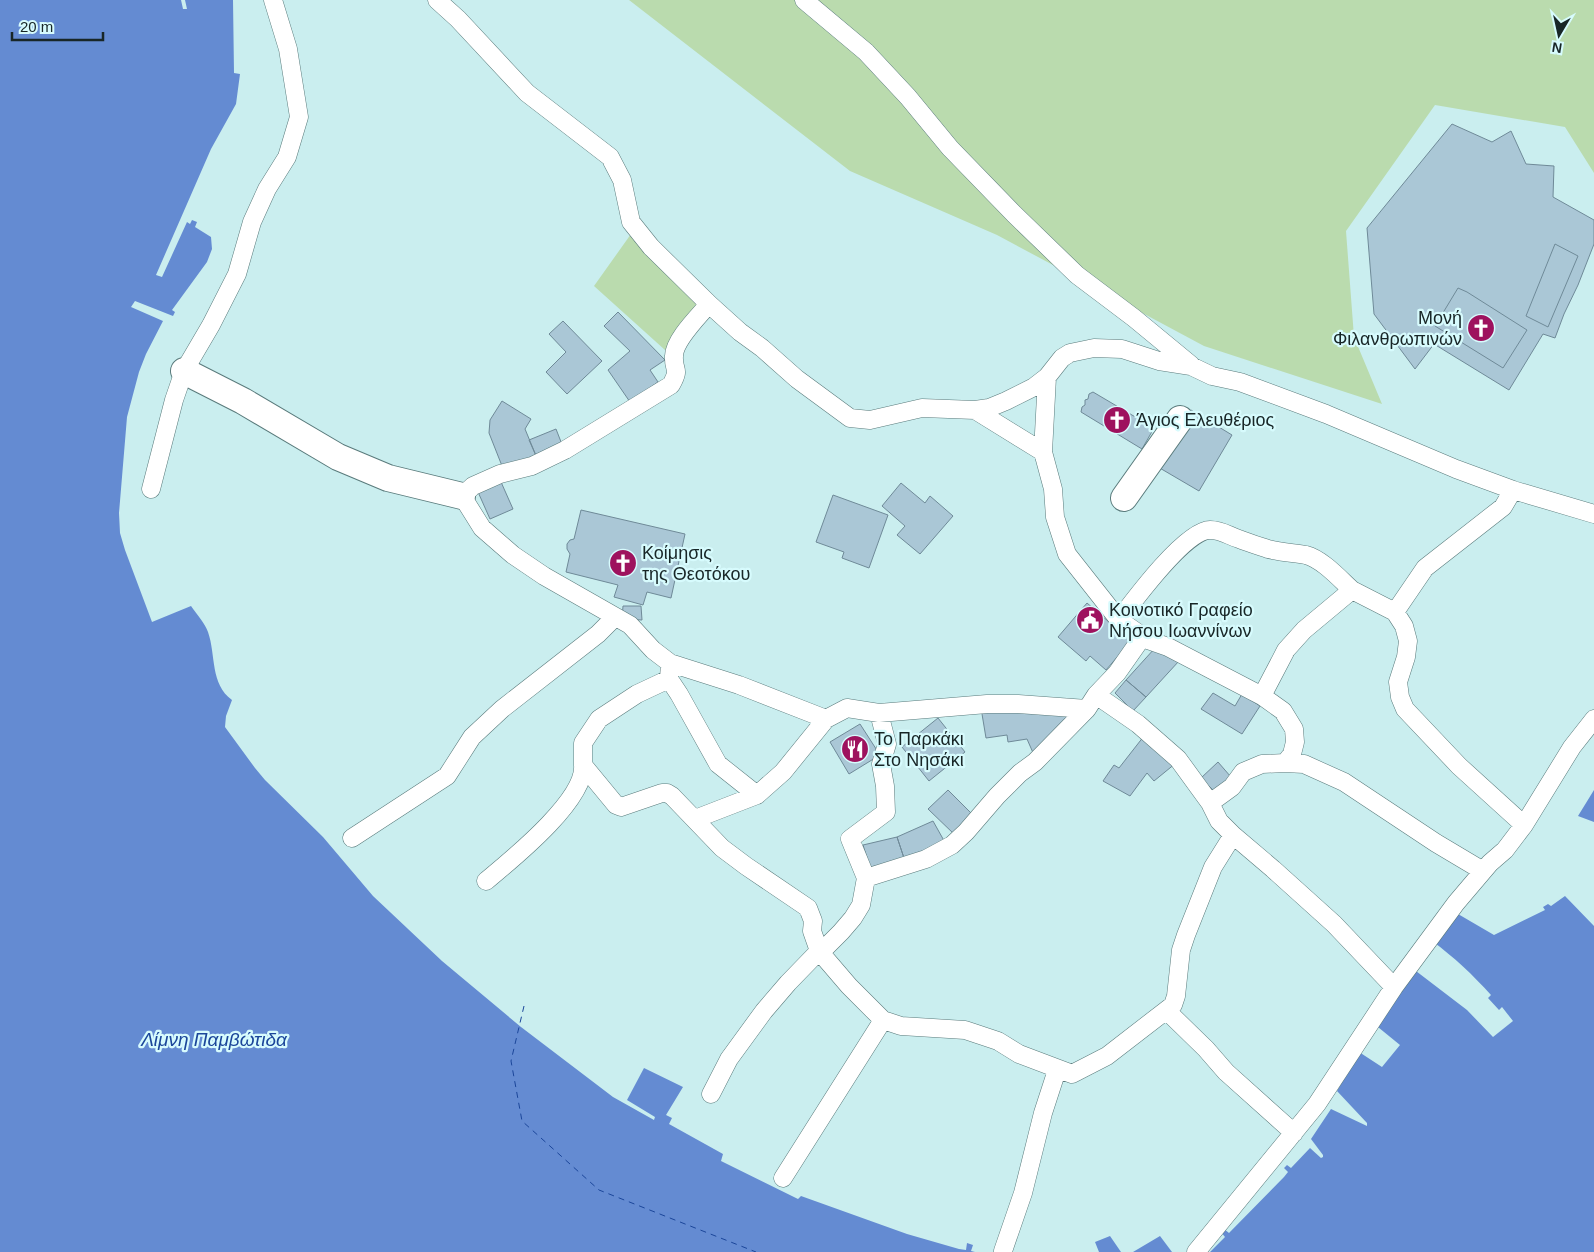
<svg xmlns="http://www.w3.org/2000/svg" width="1594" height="1252" viewBox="0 0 1594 1252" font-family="Helvetica,sans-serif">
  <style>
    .green { fill: #badbae }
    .water { fill: #648bd2 }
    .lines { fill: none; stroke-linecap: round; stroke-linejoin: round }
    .ferry { stroke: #1b469a; stroke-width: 1; stroke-dasharray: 6 5; stroke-linecap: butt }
    .building { fill: #aac7d6; stroke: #6f8a98 }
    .service-casing { stroke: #5a7b7c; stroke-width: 19 }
    .pedestrian-casing { stroke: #5a7b7c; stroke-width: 28 }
    .service { stroke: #fff; stroke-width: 18 }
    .pedestrian { stroke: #fff; stroke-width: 26 }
    .labels { text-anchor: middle; stroke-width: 4.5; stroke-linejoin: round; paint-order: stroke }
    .poi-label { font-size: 18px; fill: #182627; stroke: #d7fbfd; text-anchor: start }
    .water-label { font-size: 19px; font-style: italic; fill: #1b469a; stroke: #d7fbfd }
  </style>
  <rect width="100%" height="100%" fill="#caeeef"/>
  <!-- green -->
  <path class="green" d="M629,0H1594V173L1565,127L1435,105L1346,231L1354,337L1382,404L1204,346L997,235L850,171Z
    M631,234L703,305L665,350L594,286Z"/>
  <!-- water -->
  <path class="water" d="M0,0H181L183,9H187L185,0H233L234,73L240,74L236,104L211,149L156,275L162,277L187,222L190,224L192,220L197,222L195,227L211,237L212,249L207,262L172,310L175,312L173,316L135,301L131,307L163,321L146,354L139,372L127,417L119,513L120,533L125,550L152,622L191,606C197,615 205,623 208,632C216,655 210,684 232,700L226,716L225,727L255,768L265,780L323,837L373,896L442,961L521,1027L613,1097L654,1120L655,1117L627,1100L644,1068L683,1087L666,1115L672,1118L669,1124L723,1154L721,1161L798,1199L801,1196L907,1234L959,1249L966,1250L967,1243L973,1245L971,1251L975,1252H0Z
    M1594,790V822L1578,816Z
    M1565,896L1594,926V1252H1210L1225,1237L1221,1232L1224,1229L1229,1233L1284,1177L1288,1172L1284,1168L1287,1165L1291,1168L1310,1148L1321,1158L1323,1157V1155L1311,1139L1331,1109L1367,1126V1123L1337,1091L1359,1052L1382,1067L1400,1045L1373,1023L1412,968L1467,1010L1493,1037L1513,1021L1502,1007L1499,1010L1488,998L1491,995C1473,975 1454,957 1432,941L1458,914L1494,935L1545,910L1543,907L1548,904L1551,906Z
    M1110,1236L1121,1252H1099L1095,1242Z
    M1160,1236L1172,1252H1133Z"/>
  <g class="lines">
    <!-- ferry -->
    <path class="ferry" d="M524,1006L511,1061L522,1121L599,1190L756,1252"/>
  </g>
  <!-- building -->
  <path class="building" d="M1452,124L1492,142L1511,131L1526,164L1554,166L1553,197L1594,220V244L1578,285L1564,314L1555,338L1543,334L1509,390L1434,344L1415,369L1374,314L1367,228Z
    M1555,244L1578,256L1548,327L1526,316Z
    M1458,288L1467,292L1527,330L1503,368L1435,326Z
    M618,312L665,360L650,370L658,382L630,402L608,370L630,351L604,326Z
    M563,321L602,361L567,394L546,372L566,352L549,334Z
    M1093,392L1154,428L1142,449L1081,412L1082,407L1085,405V400L1088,399L1089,394Z
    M502,401L531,419L525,429L537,458L504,471L489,433L490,420Z
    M1191,410L1232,435L1199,491L1158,467Z
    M556,429L563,447L537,458L529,440Z
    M501,482L513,509L490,519L478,492Z
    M901,483L925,503L930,496L953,516L920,554L897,535L905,526L882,506Z
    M833,495L888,515L869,568L842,558L844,552L816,542Z
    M581,510L685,534L671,598L647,592L643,605L614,597L618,585L566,572L570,554L567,549V544L570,540L574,539Z
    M1087,603L1131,641L1106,670L1090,656L1086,661L1058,637Z
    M623,606H641L642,620L622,619Z
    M1155,648L1179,661L1146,697L1126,680Z
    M1126,680L1146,697L1133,711L1115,693Z
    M1213,693L1235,706L1242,694L1260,706L1242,734L1201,709Z
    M1062,707L1069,724L1034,755L1027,739L1008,742L1007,735L986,738L981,708Z
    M938,718L965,752L929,781L902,747Z
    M860,724L880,755L849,774L830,742Z
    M1144,736L1176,763L1154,781L1147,773L1130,796L1103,781L1114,765L1119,768Z
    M1218,762L1231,777L1215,792L1201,778Z
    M948,790L974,816L955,835L928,809Z
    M933,821L947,846L905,861L897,837Z
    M897,837L905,861L870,867L863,845Z"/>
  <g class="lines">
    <!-- service casing -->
    <g class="service-casing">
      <path id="service" d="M437,0L458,19L527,93L610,157L622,180L631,222L651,247L709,304C699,316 674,340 674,356C673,372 681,367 671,385L565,450L532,466L500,474L473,486L462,496L482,528L513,555L544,576L630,625L653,650L670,663L739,685L826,719L847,708L879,713L987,704H1018L1087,709L1096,695L1117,673L1143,636
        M804,0L866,52L908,97L950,148L1014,214L1077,275L1134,318L1191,365
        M709,304L740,332L762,348L797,379L850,418L870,420L922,408L975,410L989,408L1006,401L1034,387L1047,377L1062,358L1070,353L1094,348L1122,349L1159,361L1191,366L1212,376L1240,382L1326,414L1456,469L1513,490L1594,514
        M1047,377L1043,452L1053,489L1055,517L1067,554L1119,620L1148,640L1168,647L1262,696L1283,711L1294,729L1295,742L1292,754L1285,763L1262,764L1243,772L1232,787L1210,803
        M975,410L1043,452
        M151,489L174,400L184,371L211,325L237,274L252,222L267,189L287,157L299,117L288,49L273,0
        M1395,612L1425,568L1503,507L1513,490
        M1119,620C1134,600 1186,530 1210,530C1222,530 1229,536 1239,539C1249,543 1259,546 1268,549C1281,552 1294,553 1306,555C1322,559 1340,579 1352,590
        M670,663L669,679L637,694L599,719L583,743V765L616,805L621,807L662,793H667L672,796L722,848L746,866L808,908L813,921L812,931L819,951L849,986L883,1020L901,1026L965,1030L998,1041L1019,1054L1072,1074L1107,1056L1173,1005L1176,996L1181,950L1186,935L1213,867L1233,835
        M669,679L679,694L718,764L757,795
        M1096,695L1138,724L1178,759L1210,803L1219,821L1233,835L1273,869L1334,924L1394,987
        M1262,696L1286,650L1304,630L1352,590L1395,612L1404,626L1408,641L1406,657L1398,682L1400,697L1405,709L1459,766L1524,825
        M1285,763L1304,764L1344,782L1436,843L1483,871
        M695,819L757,795L783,772L826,719
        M352,838L447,776L472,737L502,709L598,634L615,617
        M866,878L926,859L952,845L966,832L997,796L1020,773L1035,762L1087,709
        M486,881C511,860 586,800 583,765
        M1167,1011L1206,1049L1226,1072L1294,1133
        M711,1094L729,1059L764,1011L788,983L819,951L827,946L841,932L853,918L861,905L866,878L850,839L886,812L885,786L881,764L887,744L879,713
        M783,1178L883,1020
        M1003,1251L1023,1193L1043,1113L1057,1070
        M1196,1252L1317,1104L1394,987L1456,903L1490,863L1505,850L1524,825L1572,747L1594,719"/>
    </g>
    <!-- pedestrian casing -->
    <g class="pedestrian-casing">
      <path id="pedestrian" d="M184,371L243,401L338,457L388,478L462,496
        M1124,498L1180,419"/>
    </g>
    <!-- service -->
    <use href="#service" class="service"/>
    <!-- pedestrian -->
    <use href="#pedestrian" class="pedestrian"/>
  </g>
  <!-- icons -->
  <defs>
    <g id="church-disc" transform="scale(1.4375)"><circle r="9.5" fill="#9e125e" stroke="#d7fbfd"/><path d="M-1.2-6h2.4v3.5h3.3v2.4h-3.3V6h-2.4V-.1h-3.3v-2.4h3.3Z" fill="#fff"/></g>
    <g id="civic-disc" transform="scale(1.4375)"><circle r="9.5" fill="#9e125e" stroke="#d7fbfd"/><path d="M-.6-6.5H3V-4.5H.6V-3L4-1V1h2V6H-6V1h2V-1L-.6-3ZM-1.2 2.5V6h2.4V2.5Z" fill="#fff"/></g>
    <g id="restaurant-disc" transform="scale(1.4375)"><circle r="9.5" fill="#9e125e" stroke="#d7fbfd"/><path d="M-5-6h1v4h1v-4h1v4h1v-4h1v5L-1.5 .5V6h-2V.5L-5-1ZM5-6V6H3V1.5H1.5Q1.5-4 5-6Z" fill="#fff"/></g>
  </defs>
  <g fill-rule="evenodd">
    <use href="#church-disc" x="1481" y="328"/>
    <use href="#church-disc" x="1117" y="420"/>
    <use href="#church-disc" x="623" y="563"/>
    <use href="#civic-disc" x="1090" y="620"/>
    <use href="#restaurant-disc" x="855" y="749"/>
  </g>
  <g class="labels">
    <!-- poi labels -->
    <g class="poi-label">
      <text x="1462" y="324" text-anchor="end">Μονή<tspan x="1462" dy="21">Φιλανθρωπινών</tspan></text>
      <text x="1136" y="426">Άγιος Ελευθέριος</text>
      <text x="642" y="559">Κοίμησις<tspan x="642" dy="21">της Θεοτόκου</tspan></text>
      <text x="1109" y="616">Κοινοτικό Γραφείο<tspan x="1109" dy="21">Νήσου Ιωαννίνων</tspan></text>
      <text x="874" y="745">Το Παρκάκι<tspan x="874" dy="21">Στο Νησάκι</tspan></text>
    </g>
    <!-- water labels -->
    <g class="water-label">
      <text x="214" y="1046">Λίμνη Παμβώτιδα</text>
    </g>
  </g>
  <!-- north arrow -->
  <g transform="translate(1559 35) rotate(189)" stroke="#d7fbfd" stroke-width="4" paint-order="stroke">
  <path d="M0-4L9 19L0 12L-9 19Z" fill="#182627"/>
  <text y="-8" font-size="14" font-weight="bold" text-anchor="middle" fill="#182627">N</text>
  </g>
  <!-- scale -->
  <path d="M12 32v8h91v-8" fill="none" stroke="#182627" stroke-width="2.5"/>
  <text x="20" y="32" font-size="15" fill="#182627" stroke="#d7fbfd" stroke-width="4" paint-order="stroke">20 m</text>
</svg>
